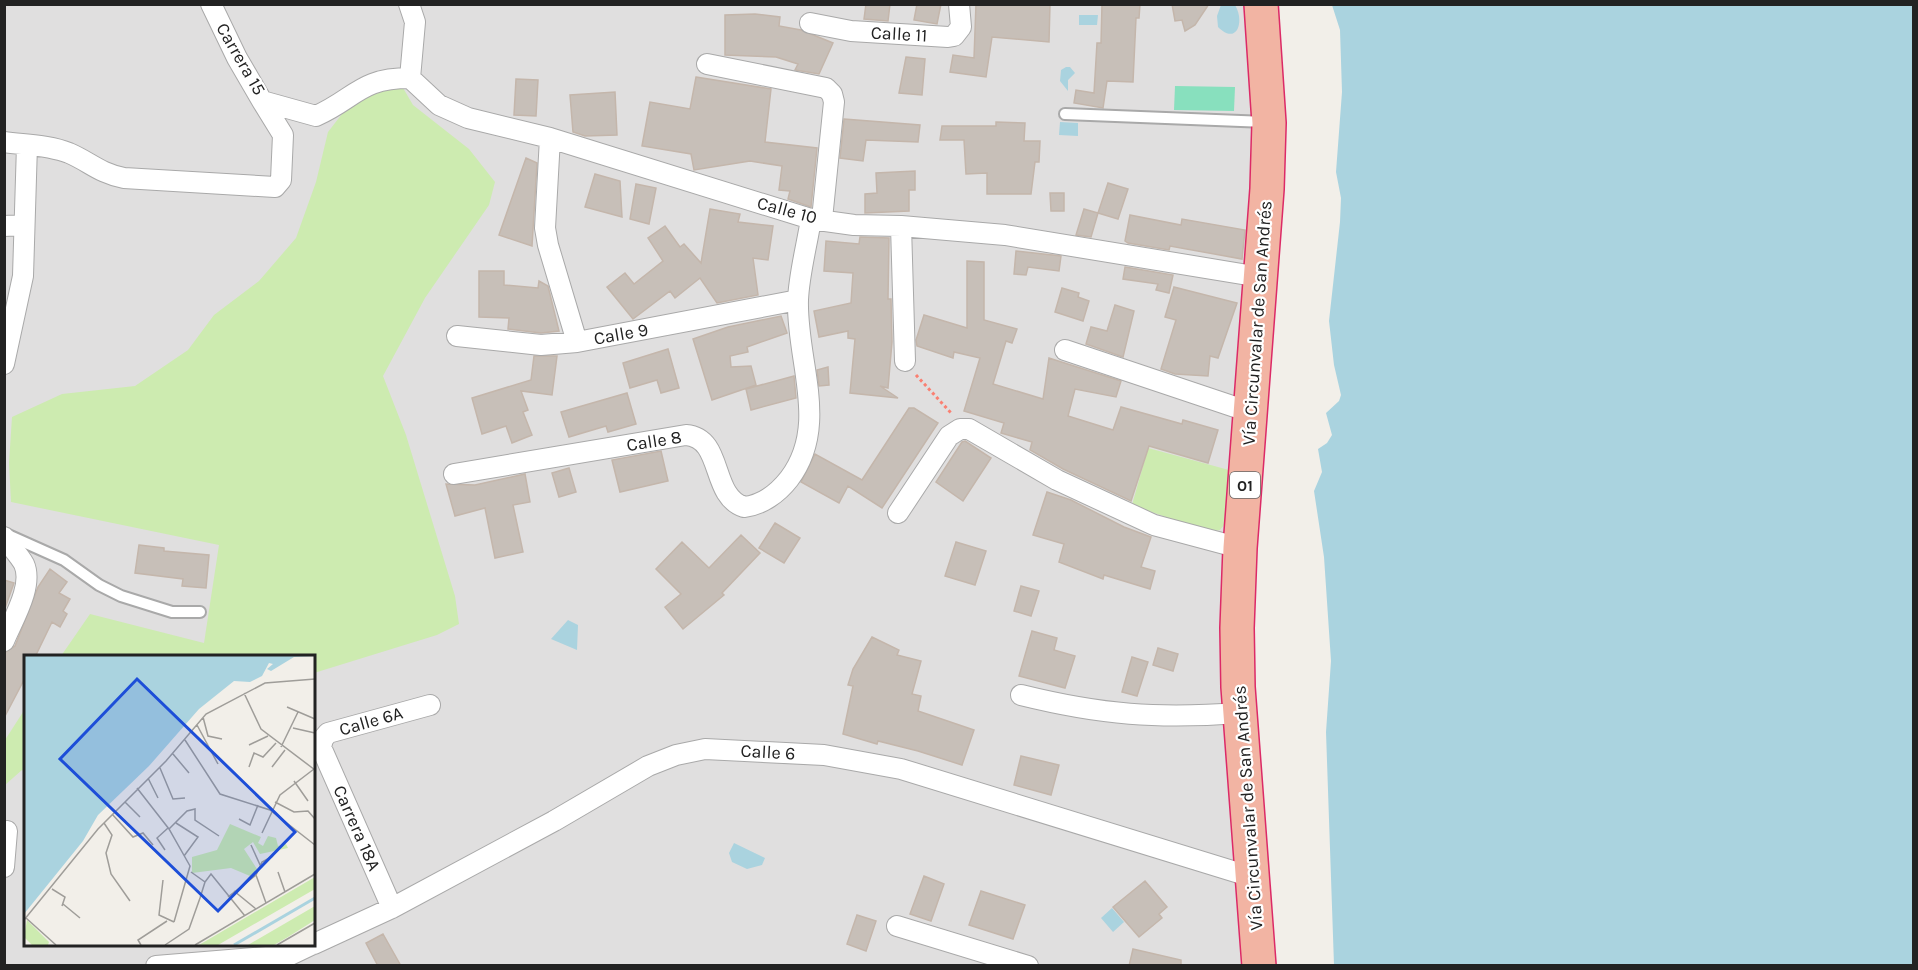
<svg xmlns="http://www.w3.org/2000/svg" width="1918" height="970" viewBox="0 0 1918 970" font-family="Karla,sans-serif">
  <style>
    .residential { fill: #e0dfdf; fill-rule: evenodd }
    .grass { fill: #cdebb0 }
    .pitch { fill: #88e0be }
    .water { fill: #aad3df }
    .building { fill: #c7bfb8; stroke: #c4b6ab; stroke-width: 1.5 }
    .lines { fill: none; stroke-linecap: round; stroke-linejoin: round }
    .service-casing { stroke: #a9a9a9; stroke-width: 14 }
    .minor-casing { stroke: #a9a9a9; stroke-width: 22 }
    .trunk-casing { stroke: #dc2a67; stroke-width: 36 }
    .path { stroke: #fa8072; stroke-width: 3; stroke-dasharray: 3 3; stroke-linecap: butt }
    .service { stroke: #fff; stroke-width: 10 }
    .minor { stroke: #fff; stroke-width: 20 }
    .trunk { stroke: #f2b4a3; stroke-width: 33 }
    .labels { text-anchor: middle; stroke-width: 4.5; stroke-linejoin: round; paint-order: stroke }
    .shield { fill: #fff; stroke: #646464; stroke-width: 1.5 }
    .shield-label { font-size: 16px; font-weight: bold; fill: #222 }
    .street-label { font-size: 18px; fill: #222; stroke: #fff }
    .inset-river { fill: none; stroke: #aad3df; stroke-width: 3 }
    .inset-road { fill: none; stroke: #9f9d99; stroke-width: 1.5 }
    .view { fill: #1d4ed8; fill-opacity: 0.15; stroke: #1d4ed8; stroke-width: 3 }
    .inset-edge { fill: none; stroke: #222; stroke-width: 3 }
  </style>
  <rect width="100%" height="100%" fill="#f2efe9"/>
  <!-- residential -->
  <path class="residential" d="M5,5H1255L1245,965L5,966ZM26,656H314V944H26Z"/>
  <!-- grass -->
  <path class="grass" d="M399,81L413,105L469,149L495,182L489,205L425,298L383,376L406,435L455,596L459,624L437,635L314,673V656H61L90,614L204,643L219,545L11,502L9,463L12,417L62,394L135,386L188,350L214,315L259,281L296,238L316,182L328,132L352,101Z
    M1148,448L1229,470L1224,525L1220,530L1208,532L1132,505Z
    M25,709V772L22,770L5,785V740Z"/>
  <!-- pitch -->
  <path class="pitch" d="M1175,86L1235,87L1234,111L1174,110Z"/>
  <!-- water -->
  <path class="water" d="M1221,5H1235C1245,21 1237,46 1218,27L1217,16Z
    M1332,5H1913V965H1334L1326,732L1331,661L1324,557L1314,491L1322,472L1318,449L1327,443L1332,435L1326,413L1339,401L1341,395L1334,365L1329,321L1340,222L1341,198L1336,172L1342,92L1340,30Z
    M1079,15H1098L1097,25H1079Z
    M1066,67H1070L1075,73L1068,80V91L1060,81L1061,70Z
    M1060,122L1078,123V136L1059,135Z
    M568,620L578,625L577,650L551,639Z
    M734,843L765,858L762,865L747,869L732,862L729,853Z
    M1112,908L1124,922L1113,932L1101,918Z"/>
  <!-- building -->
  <path class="building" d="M866,4H890L888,21L864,19Z
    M917,4H941L937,24L914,20Z
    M976,4H1050L1049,42L992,37L986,77L950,72L953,55L974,58Z
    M1102,4H1140L1139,18H1136L1133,82L1107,81L1103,108L1074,103L1076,90L1094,93L1097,43H1101Z
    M1172,4H1209L1195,25L1185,31L1182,20L1175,21Z
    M755,14L780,17L779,26L801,30L833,43L819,74L795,70L798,64L776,57L725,55V15Z
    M906,57L925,59L922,95L899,93Z
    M696,77L771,89L765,142L817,148L811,207L788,199L790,191L779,190L782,166L750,161L694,170L691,154L642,146L650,102L690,109Z
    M516,79L538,80L536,116L514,115Z
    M615,92L617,135L585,136L573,132L570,95Z
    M844,119L920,125L918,142L866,140L863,161L840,158Z
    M996,122L1025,123L1024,141H1040L1039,162H1035L1031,194H987V173L966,174L964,140H940L942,126H996Z
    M526,158L537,163L532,246L499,235Z
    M915,171V190H909V211L865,213V194L877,193L876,173Z
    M595,174L620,181L622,217L585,207Z
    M1108,183L1128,189L1118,219L1098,213Z
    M636,184L656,188L649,224L630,219Z
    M1050,193H1064V211H1051Z
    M710,209L740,214L738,222L773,226L768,260L753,258L758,295L717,303L700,278L675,298L670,291L633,319L607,287L625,273L634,284L663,261L648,238L665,226L680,247L684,244L701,263Z
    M1084,209L1098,213L1091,237L1076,235Z
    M1130,215L1181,225L1182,219L1245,230L1242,259L1170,246L1169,250L1128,243L1125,241Z
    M860,237L889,238L888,299H891L892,342L888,388L880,386L898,398L850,393L855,339L848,338V331L819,337L814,311L851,303L853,273L824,271L826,241L859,244Z
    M1016,251L1061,256L1059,271L1028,267L1026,275L1014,274Z
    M967,261L984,262V320L1017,329L1012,343L1006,341L993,384L1043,399L1049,358L1121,381L1116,397L1075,389L1068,416L1113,430L1121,407L1182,424L1183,420L1218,430L1208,463L1149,446L1131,501L1063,469L1030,450L1032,442L1001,433L1004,423L964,411L980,358L954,352L953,358L917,346L916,340L924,315L967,328Z
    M1125,267L1173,275L1169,293L1156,290L1158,284L1123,279Z
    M479,271H504V285L538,288L539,281L548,286L559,331L541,333L508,329L509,318L479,317Z
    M1174,287L1237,303L1218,358L1210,356L1208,376L1175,374L1161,369L1176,320L1165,317Z
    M1062,288L1079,293L1078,297L1089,301L1083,321L1055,312Z
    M1115,305L1134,311L1123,357L1086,344L1091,327L1107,331Z
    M781,316L787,333L747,347L748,352L730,356L731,367L751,366L756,385L712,400L693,339L728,327Z
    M668,349L679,388L661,393L657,380L630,388L623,363Z
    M534,356H557L552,395L521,391L528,410L523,412L532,435L512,443L506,426L482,434L472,398L531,380Z
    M828,367L829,385L819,386L817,370Z
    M794,376L796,398L751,410L746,389Z
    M627,393L636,424L608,432L606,426L569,437L561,412Z
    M909,408H914L938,423L882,508L848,486L839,503L801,482L815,454L862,480Z
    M965,441L991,458L963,501L936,482L962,442Z
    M661,451L668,481L620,492L612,460Z
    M569,468L576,492L559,497L552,473Z
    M525,474L530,502L513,505L523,552L495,558L485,508L455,516L446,484L475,485Z
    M1047,492L1071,500L1124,527L1151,537L1141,567L1155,571L1150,589L1104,575L1103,579L1059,562L1064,544L1033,535Z
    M775,523L800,538L784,563L759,548Z
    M741,535L760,553L722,593L724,595L683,629L665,607L681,594L656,569L682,542L709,568Z
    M956,542L986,551L975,585L945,576Z
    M139,545L164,548V551L209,555L206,588L182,586L183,579L135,573Z
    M50,569L67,582L59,593L70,599L63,611L67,614L60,627L52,622L35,657H26V676L4,718V653L15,646L38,587Z
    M4,580L14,583L4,611Z
    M1021,586L1039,591L1031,616L1014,611Z
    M1032,631L1057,638L1054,650L1075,656L1065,688L1019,676Z
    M872,637L899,650L897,655L921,661L912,694L921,696L918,711L974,730L962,765L918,751L878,741L877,744L843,734L853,686L848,685L853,669Z
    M1158,648L1178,654L1173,671L1153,665Z
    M1132,657L1148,662L1137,696L1122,692Z
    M1021,756L1059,765L1051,795L1014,785Z
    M924,876L944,884L931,921L910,914Z
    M1145,881L1167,907L1159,914L1162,918L1139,937L1113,907Z
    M981,891L1025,905L1013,939L969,925Z
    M857,915L876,921L866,951L847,944Z
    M383,934L401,966H378L366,943Z
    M1133,949L1181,960V966H1129Z"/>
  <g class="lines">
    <!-- service casing -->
    <g class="service-casing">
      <path id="service" d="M1065,114L1266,122
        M8,535L64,560L99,585L121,596L172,612H200"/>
    </g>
    <!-- minor casing -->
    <g class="minor-casing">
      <path id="minor" d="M211,4L237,58L262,101L316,116C356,98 360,78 410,78
        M409,4L415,22L410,78L439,105L468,118L550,138L811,219L854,225L901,226L1005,235L1260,277
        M810,23L851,31L948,37L954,36L961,27L959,4
        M707,64L826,88L832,94L834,102L822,219
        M550,138L545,228L548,245L577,342L798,300
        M4,142C26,145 49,145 69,153C90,162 99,173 124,178L275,187L281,180L283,135L262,101
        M4,226L24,225
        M901,226L905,361
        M457,336L541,345L577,342
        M1065,350L1250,412
        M4,364L23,276L27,145
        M454,474L686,435C724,438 710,496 744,507C762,505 778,493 789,479C830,425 796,361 798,300C799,274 807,245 811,219
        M898,513L949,436L960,429H969L1057,480L1154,525L1240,548
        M4,537C10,546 19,555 24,564C34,586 12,621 4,641
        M1021,695C1102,715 1157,719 1240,713
        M4,867L7,831
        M392,908L321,747L323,739L328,733L430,705
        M897,926L1028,966
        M314,944L392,908L554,821L648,766L676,755L705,749L824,755L901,769L1252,877
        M156,966L290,955L313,944"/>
    </g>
    <!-- trunk casing -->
    <g class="trunk-casing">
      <path id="trunk" d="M1259,966L1238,687L1237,628L1240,548L1267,189L1269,123L1261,4"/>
    </g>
    <!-- path -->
    <path class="path" d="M916,375L952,414"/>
    <!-- service -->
    <use href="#service" class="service"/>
    <!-- minor -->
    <use href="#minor" class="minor"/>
    <!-- trunk -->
    <use href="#trunk" class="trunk"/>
  </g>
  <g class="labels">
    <!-- shield labels -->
    <rect class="shield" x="1230" y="472" width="30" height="26" rx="4.5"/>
    <g class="shield-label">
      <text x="1245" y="491">01</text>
    </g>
    <!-- street labels -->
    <g class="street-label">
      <text transform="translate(899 34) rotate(3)" y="6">Calle 11</text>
      <text transform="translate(241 59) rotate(60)" y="6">Carrera 15</text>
      <text transform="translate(787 210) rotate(15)" y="6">Calle 10</text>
      <text transform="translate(1257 323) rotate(-86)" y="6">Vía Circunvalar de San Andrés</text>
      <text transform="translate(621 334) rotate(-10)" y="6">Calle 9</text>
      <text transform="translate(654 441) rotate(-9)" y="6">Calle 8</text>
      <text transform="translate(371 721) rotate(-16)" y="6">Calle 6A</text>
      <text transform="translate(768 752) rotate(3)" y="6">Calle 6</text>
      <text transform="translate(1248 808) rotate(-94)" y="6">Vía Circunvalar de San Andrés</text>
      <text transform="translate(357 828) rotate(66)" y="6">Carrera 18A</text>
    </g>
  </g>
  <!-- overview -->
  <g transform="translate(24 655)">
    <rect width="291" height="291" fill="#f2efe9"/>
    <path d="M206,169L237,182L234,188L239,191L244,181L252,183L254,191L262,189L264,193L236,199L229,187L220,194L233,214L226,221L207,213L168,218V202L193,195ZM291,222V234L194,290H175ZM291,251V265L264,282L250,290H224ZM3,265L25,287L24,290H8L0,282Z" fill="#cdebb0"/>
    <path d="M0,1H291L270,2L247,16L243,14L249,9L245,8L238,21L226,27L210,26L175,54L125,111L74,160L59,186L0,259Z" fill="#aad3df"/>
    <path class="inset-river" d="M210,290L291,243"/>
    <path class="inset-road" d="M220,38L237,74L291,115M263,52L291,64M179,62L184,81L198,84M173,70L194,109M269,73L291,78M161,85L196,139L246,155L291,190M225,90L244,81M257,92L274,57M149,99L165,118M225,112L230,98L239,102L252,88M248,112L261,95M136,113L149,144L161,143M124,123L134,143M270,126L284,146M113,133L145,174L166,211L150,267M101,147L116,162M251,147L270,157L284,156L291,164M88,159L109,182L119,178L129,190M215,164L226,170L234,150M80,168L88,180L82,198L87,219L106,246M152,168L174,182L160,201M145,174L163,156L171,154V165L195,181M238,178L256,140L290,114M227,190L237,212M141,195L133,183L144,173M254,217L261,237M232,220L242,248M139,225L135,260L150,267M181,227L187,219L221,261M28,234L41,242L38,251M210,236L232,254M204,242L232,220L238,207L249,201M39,249L56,263M2,263L32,290M0,265L74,174L142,106L182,59L241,28L291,24M117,290L114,285L143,266M141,290L165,274L176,243L181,227L167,217M171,290L291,219M253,290L291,268"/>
    <path class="view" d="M113,24L271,177L194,256L36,104Z"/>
    <rect width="291" height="291" class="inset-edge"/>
  </g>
  <!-- border -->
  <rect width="1918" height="970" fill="none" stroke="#222222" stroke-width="12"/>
</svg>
